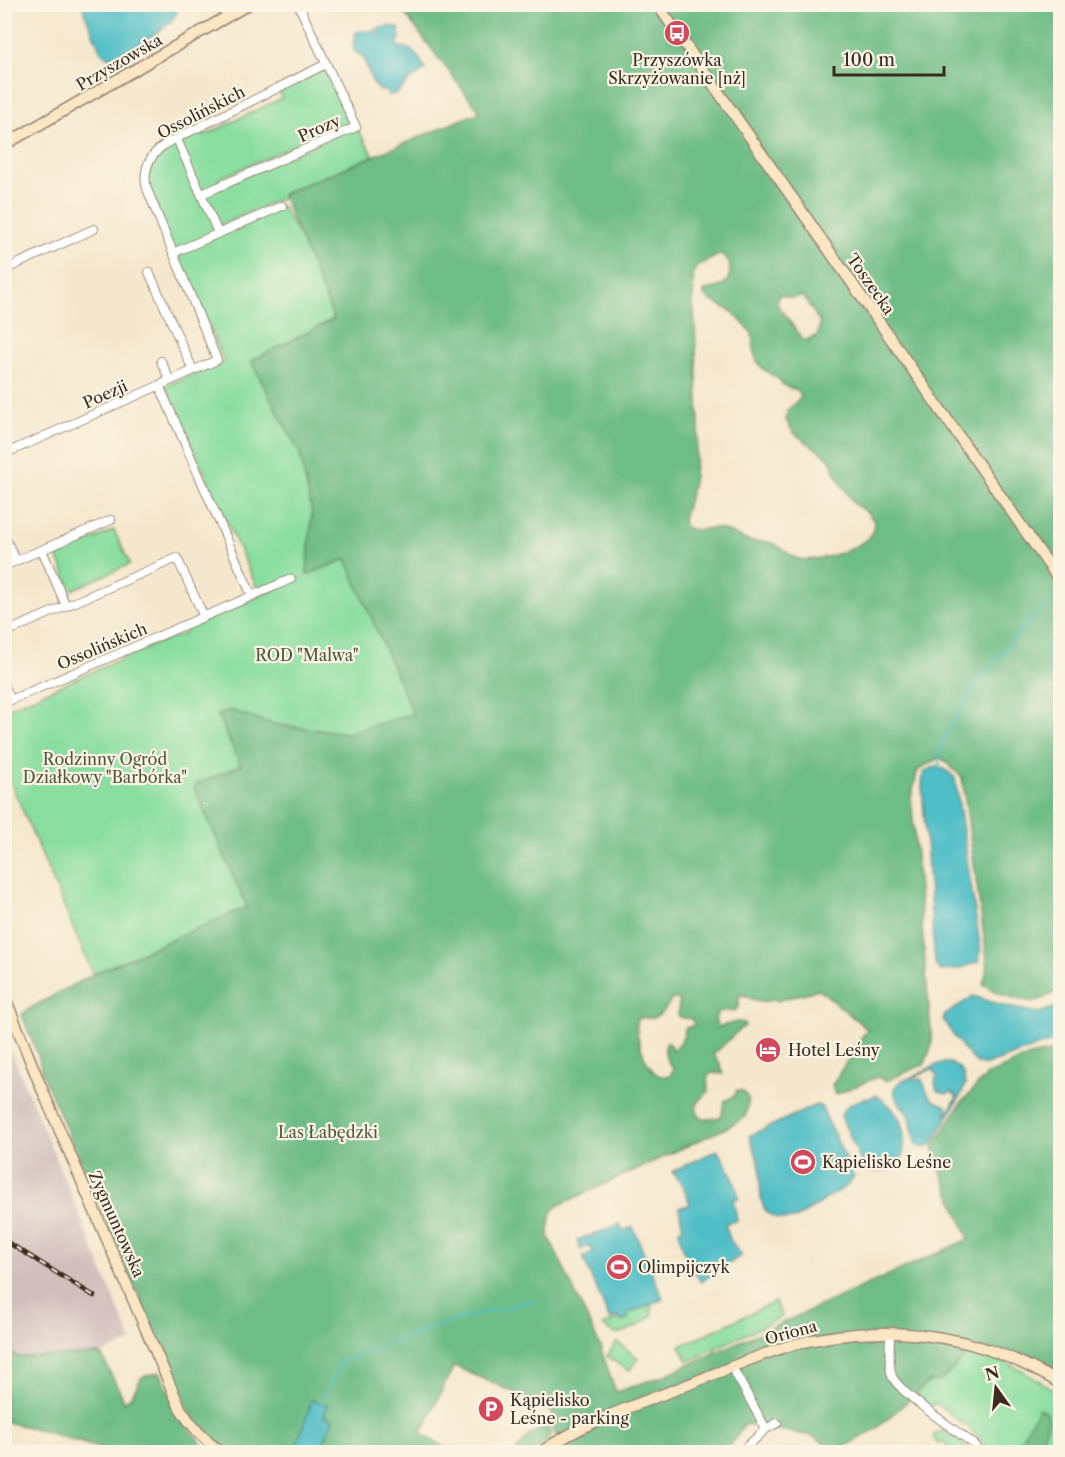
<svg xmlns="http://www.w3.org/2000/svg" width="1065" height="1457" viewBox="0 0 1065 1457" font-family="'Libre Caslon Text',serif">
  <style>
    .industrial { fill: #d1bfbd }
    .green { fill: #88dd9f; stroke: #62845e; stroke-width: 1.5; fill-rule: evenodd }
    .forest { fill: #6ebc86; stroke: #547352; stroke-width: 1.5; fill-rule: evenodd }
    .water { fill: #4fbec6; stroke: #457472; stroke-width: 1.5; fill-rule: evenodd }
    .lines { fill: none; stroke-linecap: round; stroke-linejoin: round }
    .stream { stroke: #4fbec6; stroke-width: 2 }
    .street-casing { stroke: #988876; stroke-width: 10 }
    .secondary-casing { stroke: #988876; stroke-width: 13 }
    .street { stroke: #fff; stroke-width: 8 }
    .secondary { stroke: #fbe6c4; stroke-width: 10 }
    .rail-casing { stroke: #3b2a1e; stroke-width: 4.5 }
    .rail { stroke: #fcf5e5; stroke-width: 2; stroke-dasharray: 7; stroke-linecap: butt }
    .labels { text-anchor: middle; stroke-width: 4.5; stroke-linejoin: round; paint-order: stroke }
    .poi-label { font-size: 16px; fill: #3b2a1e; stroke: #fcf5e5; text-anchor: start }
    .street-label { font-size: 16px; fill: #3b2a1e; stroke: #fcf5e5 }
    .park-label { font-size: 16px; fill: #4e573e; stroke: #fcf5e5 }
  </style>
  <rect width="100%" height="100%" fill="#fcf5e5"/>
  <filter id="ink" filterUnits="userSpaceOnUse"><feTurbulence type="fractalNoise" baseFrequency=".0167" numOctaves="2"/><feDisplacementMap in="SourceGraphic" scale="12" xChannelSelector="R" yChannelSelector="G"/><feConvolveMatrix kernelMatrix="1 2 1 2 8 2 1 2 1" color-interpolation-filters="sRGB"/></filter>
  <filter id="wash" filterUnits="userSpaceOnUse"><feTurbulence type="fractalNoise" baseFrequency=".008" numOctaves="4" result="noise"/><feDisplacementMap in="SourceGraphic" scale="24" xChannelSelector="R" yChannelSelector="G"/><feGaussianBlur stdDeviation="1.35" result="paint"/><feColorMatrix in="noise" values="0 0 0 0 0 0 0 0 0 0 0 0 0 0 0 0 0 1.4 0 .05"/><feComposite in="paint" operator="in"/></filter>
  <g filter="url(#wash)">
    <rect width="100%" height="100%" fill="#f5e7cd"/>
    <!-- industrial -->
    <path class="industrial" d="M4,1034L132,1342L101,1354L18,1357L5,1349Z"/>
    <!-- green -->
    <path class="green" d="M326,64L356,127L374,156L282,194L283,198L216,227L218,233L282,206L300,237L334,319L251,361L300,454L312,512L307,574L346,558L414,714L347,733L276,725L230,710L218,716L241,766L197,784L195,790L247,907L93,974L5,769L4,710L174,636L183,635L186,629L300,578L258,590L165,386L224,362L192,284L173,253L146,184L154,154L198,128L203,136L282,98L277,88ZM336,127L339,134L220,186L218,179Z
      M114,530L130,564L72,590L57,556Z
      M775,1302L782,1317L688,1361L680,1346Z
      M651,1304L653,1309L651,1310L653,1315C641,1323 629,1333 614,1334L603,1326L621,1318L623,1321L628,1319L626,1314Z
      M617,1342L638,1358L629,1371L607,1356Z
      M967,1349L997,1359L1022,1370L1027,1374L1060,1393V1443L1045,1452H992L969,1428L935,1403L931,1407L909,1389Z
      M942,1431H945L970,1450L966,1452H950L944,1441L938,1444L933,1437L934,1435Z"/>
    <!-- forest -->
    <path class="forest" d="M398,5H1060V988C1054,993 1042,1000 1034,1001C1020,1002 994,992 983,984L988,966L962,777L940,757L918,770L911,797L932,1044L925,1064L886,1081L877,1077L835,1095L832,1085L867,1029L819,989C805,994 791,996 777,1001L774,999C762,1004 753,1000 742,994L739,998V1005L736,1010C728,1013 724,1008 717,1013L715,1020L718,1027L737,1022L744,1023L745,1026L740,1029L713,1055L720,1063L723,1074L711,1073L707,1078L709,1091C703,1097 694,1103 697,1112C698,1115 701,1118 704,1119C709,1120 713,1117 719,1118L722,1115L724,1101L733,1097L737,1090C753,1092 748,1106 745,1117L728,1127L557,1206C548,1214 549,1226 549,1237L599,1344L616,1392L663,1376L969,1239L939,1167L933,1147L961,1103L987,1075L1030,1056L1060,1050V1375L1025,1355L967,1351L961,1361L941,1381H930L876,1429L837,1451L812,1436L745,1424L726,1452H546L559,1440L550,1425L557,1420C551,1410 545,1406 534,1401L454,1366L421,1434L453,1452H231C213,1440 196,1425 186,1405L42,1073L39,1058L22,1015L27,1010L93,974L247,907L195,790L196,784L241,765L218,715L230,710L276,725L347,733L413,714L346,559L307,575L312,512L300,454L251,361L334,319L282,194L480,112ZM721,254C734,261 733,281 719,287C715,289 709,289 704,291V295L708,299L733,312L752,333L755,356L759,364L763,369L780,380L783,385L798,391L801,397L787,411L786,420L794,433L829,458L839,480L854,504L867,512L874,521C873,524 874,528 873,530C866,549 816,563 799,559C790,557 781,546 772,543C764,540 756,543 749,541C739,538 730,532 720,529C707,525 696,535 684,526L683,520L693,483L699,428L695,324L693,302V273L697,266ZM779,294L792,298L803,296L820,322L818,335L804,341L777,304ZM672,999H676L679,1001L678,1015L680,1017L691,1019L695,1025L685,1028C686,1035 679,1044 675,1049L672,1050L669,1043L667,1042C662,1051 666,1060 673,1068L671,1075C667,1076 665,1077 661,1076C646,1072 634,1033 637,1019C644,1016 647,1019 653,1018C662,1016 668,1006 672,999Z
      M4,1349L18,1357L101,1354L125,1402L132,1395L142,1377L160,1372L182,1420L200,1441L205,1452H111L37,1429L5,1422Z
      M1039,1408L1047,1413C1051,1426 1042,1439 1035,1449L1020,1445V1441Z
      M546,1426L550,1432V1439L534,1452H516L528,1436Z"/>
    <!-- water -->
    <path class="water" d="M83,5V4L178,5C178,6 177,12 176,14C168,30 126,53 109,58L101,52L85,14Z
      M389,26L399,28L400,39L397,43L398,47C411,46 419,57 425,68L423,72L411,79L396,94L389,95L384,90L380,91L373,83L363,57L354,51L353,43L356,33C360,31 363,30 367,32L374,30L377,35L379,33L377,29Z
      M939,767L946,770L955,778L981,952L978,962L958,969L940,971L935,963L922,786L923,773L931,768Z
      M973,996L1008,1007L1038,1013L1057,1007L1060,1009V1039L986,1065C985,1065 983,1065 981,1065C972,1063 948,1028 943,1019L945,1015Z
      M941,1063H950L959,1068L964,1075L965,1085L962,1093L932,1144C928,1147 923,1149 918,1146C912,1142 913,1126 910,1118C905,1108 894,1100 894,1089L898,1083ZM932,1069L937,1075L935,1083L937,1090L945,1094L952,1092L957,1097L947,1114H945L947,1110L946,1106L933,1100L929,1096L922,1080L918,1079L912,1080V1078Z
      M876,1095C881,1099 887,1103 891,1107C905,1122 908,1145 900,1163C887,1168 874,1177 863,1166L841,1116C843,1105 856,1102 865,1098L867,1099Z
      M816,1105L820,1106L822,1108L854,1178L848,1185L797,1218C783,1222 766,1219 762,1202C759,1191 761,1179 760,1168C758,1157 753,1146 749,1136Z
      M717,1150C728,1165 735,1180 739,1198L733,1199L737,1221L725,1223C728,1236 732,1246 742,1255L701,1282C690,1266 681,1250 679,1230L683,1229L679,1207L690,1205C687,1192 682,1182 672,1172Z
      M620,1224L623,1231L633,1227L663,1299L627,1314L628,1319L622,1322L620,1316L610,1320L594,1282H593L583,1257L593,1252L590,1245L580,1250L577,1241L585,1237L590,1236Z
      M312,1400L328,1405L324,1416L333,1419L320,1452H294Z"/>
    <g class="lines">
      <!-- stream -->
      <path class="stream" d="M939,767L940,745L977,683L1032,617L1051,602
        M321,1405L340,1362L452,1321L535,1300"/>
    </g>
  </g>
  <g filter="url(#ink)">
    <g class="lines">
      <!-- street casing -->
      <g class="street-casing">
        <path id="street" d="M177,139L218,233
          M202,194L356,127L298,4
          M173,253L282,206
          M4,270L94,229
          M149,272L193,370
          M161,361L170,381
          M159,385L252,596
          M4,454L217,360L147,189C142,169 150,154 167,143L326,64
          M4,535L16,561
          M4,566L111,520
          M66,606L177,558L204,617
          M4,633L66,606L42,550
          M4,685L11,700
          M4,703L291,579
          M890,1333C890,1345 888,1365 892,1376C900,1394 957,1431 975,1445L980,1452
          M732,1367L766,1429L741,1452
          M766,1429L777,1423"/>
      </g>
      <!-- secondary casing -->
      <g class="secondary-casing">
        <path id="secondary" d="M657,4L1060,581
          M4,145L249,4
          M4,995L41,1087L180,1408C191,1426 204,1440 221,1452
          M541,1452C584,1422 633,1406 682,1387C718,1373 754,1356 792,1345C856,1327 933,1329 995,1352C1018,1360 1039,1371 1060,1383"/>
      </g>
      <!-- street -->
      <use href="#street" class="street"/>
      <!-- secondary -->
      <use href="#secondary" class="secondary"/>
      <!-- rail casing -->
      <g class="rail-casing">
        <path id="rail" d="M4,1240L94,1296"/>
      </g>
      <!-- rail -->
      <use href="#rail" class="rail"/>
    </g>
  </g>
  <!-- icons -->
  <defs>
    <g id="bus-disc" transform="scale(1.35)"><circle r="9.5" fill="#d1495b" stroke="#fcf5e5"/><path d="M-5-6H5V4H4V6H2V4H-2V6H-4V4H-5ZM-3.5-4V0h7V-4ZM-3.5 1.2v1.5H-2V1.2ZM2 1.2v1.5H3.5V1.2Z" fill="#fff"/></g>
    <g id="hotel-disc" transform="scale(1.35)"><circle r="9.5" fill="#d1495b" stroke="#fcf5e5"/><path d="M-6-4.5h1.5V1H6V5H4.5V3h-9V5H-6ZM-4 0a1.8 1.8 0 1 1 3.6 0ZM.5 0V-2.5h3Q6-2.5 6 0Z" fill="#fff"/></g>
    <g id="stadium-disc" transform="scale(1.35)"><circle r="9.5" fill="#d1495b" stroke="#fcf5e5"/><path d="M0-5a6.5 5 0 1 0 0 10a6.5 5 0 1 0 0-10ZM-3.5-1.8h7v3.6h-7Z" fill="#fff"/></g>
    <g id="parking-disc" transform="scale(1.35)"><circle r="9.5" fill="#d1495b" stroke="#fcf5e5"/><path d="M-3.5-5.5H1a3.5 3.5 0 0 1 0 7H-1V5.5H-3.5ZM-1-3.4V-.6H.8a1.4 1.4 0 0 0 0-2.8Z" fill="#fff"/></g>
  </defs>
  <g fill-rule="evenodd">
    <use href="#bus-disc" x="677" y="33"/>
    <use href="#hotel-disc" x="768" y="1050"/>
    <use href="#stadium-disc" x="803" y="1162"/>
    <use href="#stadium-disc" x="619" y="1267"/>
    <use href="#parking-disc" x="491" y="1409"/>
  </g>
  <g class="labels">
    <!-- poi labels -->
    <g class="poi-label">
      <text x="677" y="66" text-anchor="middle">Przyszówka<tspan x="677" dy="18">Skrzyżowanie [nż]</tspan></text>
      <text x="788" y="1056">Hotel Leśny</text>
      <text x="822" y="1168">Kąpielisko Leśne</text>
      <text x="638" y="1273">Olimpijczyk</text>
      <text x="510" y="1406">Kąpielisko<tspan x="510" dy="18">Leśne - parking</tspan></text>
    </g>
    <!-- street labels -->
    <g class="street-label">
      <text transform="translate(119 62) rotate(-30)" y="6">Przyszowska</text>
      <text transform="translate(201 112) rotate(-27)" y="6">Ossolińskich</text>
      <text transform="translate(319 128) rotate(-24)" y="6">Prozy</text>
      <text transform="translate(871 284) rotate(55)" y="6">Toszecka</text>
      <text transform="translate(105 394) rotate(-24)" y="6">Poezji</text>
      <text transform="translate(102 646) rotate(-23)" y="6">Ossolińskich</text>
      <text transform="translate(117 1224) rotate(66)" y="6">Zygmuntowska</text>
      <text transform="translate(791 1332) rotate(-15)" y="6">Oriona</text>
    </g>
    <!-- park labels -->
    <g class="park-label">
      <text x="307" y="661">ROD "Malwa"</text>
      <text x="105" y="765">Rodzinny Ogród<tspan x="105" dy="18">Działkowy "Barbórka"</tspan></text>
      <text x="328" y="1138">Las Łabędzki</text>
    </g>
  </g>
  <!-- margin -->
  <rect width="1065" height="1457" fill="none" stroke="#fcf5e5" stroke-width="24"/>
  <!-- north arrow -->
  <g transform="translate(996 1388) rotate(345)" stroke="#fcf5e5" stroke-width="4.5" paint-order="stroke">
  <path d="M0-4.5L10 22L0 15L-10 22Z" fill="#3b2a1e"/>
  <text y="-9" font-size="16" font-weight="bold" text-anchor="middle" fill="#3b2a1e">N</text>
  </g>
  <!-- scale -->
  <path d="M834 66v9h110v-9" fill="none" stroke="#3b2a1e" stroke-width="3"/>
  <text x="843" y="66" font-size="18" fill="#3b2a1e" stroke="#fcf5e5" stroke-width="4.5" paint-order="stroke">100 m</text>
</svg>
